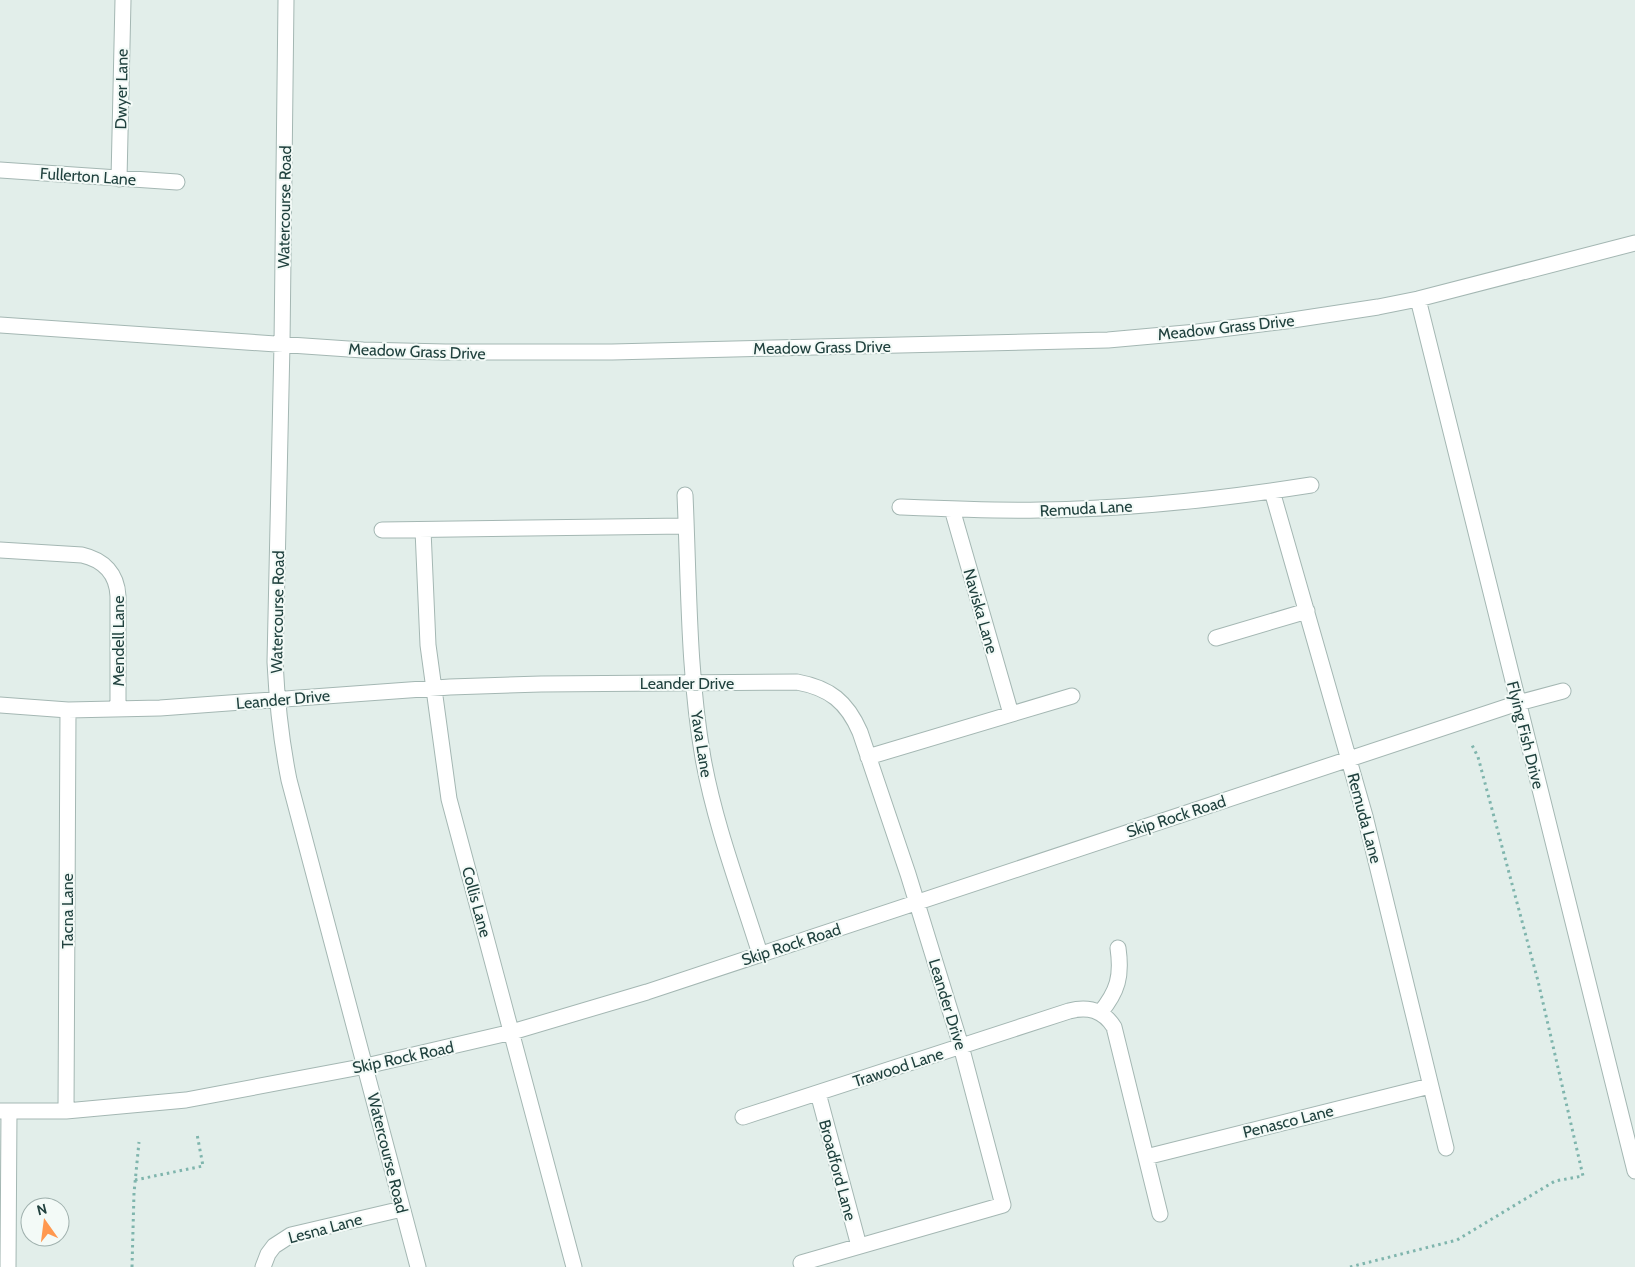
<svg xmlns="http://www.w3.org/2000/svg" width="1635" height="1267" viewBox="0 0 1635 1267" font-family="Cabin,sans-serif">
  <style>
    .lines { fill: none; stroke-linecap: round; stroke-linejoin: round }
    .minor-casing { stroke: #a4b7b3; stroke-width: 17 }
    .path { stroke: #7fb5ad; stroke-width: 3; stroke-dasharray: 2.5 4; stroke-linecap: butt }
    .minor { stroke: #fff; stroke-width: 15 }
    .labels { text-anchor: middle; stroke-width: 4; stroke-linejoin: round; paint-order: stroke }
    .street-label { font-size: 16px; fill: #20413e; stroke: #f3faf7 }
  </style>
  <rect width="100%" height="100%" fill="#e2eeea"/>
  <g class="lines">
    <!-- minor casing -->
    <g class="minor-casing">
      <path id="minor" d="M286,0L282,344L275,662C277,702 281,740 289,780L418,1267
        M0,170L177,182
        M119,179L123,0
        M1418,299L1635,1171
        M0,325L363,350L445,352H612L1108,340L1197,332L1286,321L1378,307L1418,299L1635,243
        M1272,491L1365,816L1446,1148
        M685,495C689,583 688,671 703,758C715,825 740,890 760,954
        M900,507C947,509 993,511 1040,510C1131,509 1222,499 1311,485
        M952,509L1011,714
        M382,530L686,526
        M423,530L428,645L449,799L574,1267
        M0,550L82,555C104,560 117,574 118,596V709
        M1216,638L1307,611
        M0,705L68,710L160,708L450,687L541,684L797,682C830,688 847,702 860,732L908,874L961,1046L1003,1205L801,1263
        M868,757L1072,696
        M1100,1013C1118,991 1122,976 1118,948
        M818,1093L859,1246
        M0,1111H66L186,1100L366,1066L512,1032L647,992L1518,703L1563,691
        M66,1111L68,710
        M743,1117L1069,1011C1088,1006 1103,1010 1114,1027L1160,1214
        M1146,1157L1430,1086
        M8,1267L9,1111
        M263,1267L268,1254L274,1246L291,1235L402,1209"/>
    </g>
    <!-- path -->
    <path class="path" d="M135,1180L203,1166L197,1134
      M132,1267L134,1193L139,1142
      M1350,1267L1457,1240L1555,1181L1583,1176L1538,981L1478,757L1471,743"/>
    <!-- minor -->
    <use href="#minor" class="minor"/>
  </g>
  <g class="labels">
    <!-- street labels -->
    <g class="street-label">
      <text transform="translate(121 89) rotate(-89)" y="6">Dwyer Lane</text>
      <text transform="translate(88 176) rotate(4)" y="6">Fullerton Lane</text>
      <text transform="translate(284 207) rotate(-89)" y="6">Watercourse Road</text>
      <text transform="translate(1226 327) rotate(-6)" y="6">Meadow Grass Drive</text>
      <text transform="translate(822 347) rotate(-1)" y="6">Meadow Grass Drive</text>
      <text transform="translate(417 351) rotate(2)" y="6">Meadow Grass Drive</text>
      <text transform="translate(1086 508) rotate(-3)" y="6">Remuda Lane</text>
      <text transform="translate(981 611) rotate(74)" y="6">Naviska Lane</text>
      <text transform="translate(277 612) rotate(-89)" y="6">Watercourse Road</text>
      <text transform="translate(118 641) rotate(-90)" y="6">Mendell Lane</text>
      <text x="687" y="689">Leander Drive</text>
      <text transform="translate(283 699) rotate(-5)" y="6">Leander Drive</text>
      <text transform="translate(1526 735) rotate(76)" y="6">Flying Fish Drive</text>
      <text transform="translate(702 744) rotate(81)" y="6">Yava Lane</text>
      <text transform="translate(1176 816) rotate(-18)" y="6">Skip Rock Road</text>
      <text transform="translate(1365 818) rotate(75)" y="6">Remuda Lane</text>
      <text transform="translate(477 902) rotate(75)" y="6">Collis Lane</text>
      <text transform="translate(67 911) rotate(-90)" y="6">Tacna Lane</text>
      <text transform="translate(791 944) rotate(-18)" y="6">Skip Rock Road</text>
      <text transform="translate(948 1004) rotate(73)" y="6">Leander Drive</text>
      <text transform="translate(403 1057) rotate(-12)" y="6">Skip Rock Road</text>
      <text transform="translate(898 1067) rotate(-18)" y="6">Trawood Lane</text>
      <text transform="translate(1288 1121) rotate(-14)" y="6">Penasco Lane</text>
      <text transform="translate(388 1153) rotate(76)" y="6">Watercourse Road</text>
      <text transform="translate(838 1170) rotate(75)" y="6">Broadford Lane</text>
      <text transform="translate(325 1228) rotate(-15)" y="6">Lesna Lane</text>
    </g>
  </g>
  <!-- north arrow -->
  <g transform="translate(45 1222) rotate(346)"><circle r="24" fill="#f3faf7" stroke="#9fb0ad"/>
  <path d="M0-4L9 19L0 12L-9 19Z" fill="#ff984f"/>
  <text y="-8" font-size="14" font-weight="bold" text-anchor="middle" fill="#20413e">N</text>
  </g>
</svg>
